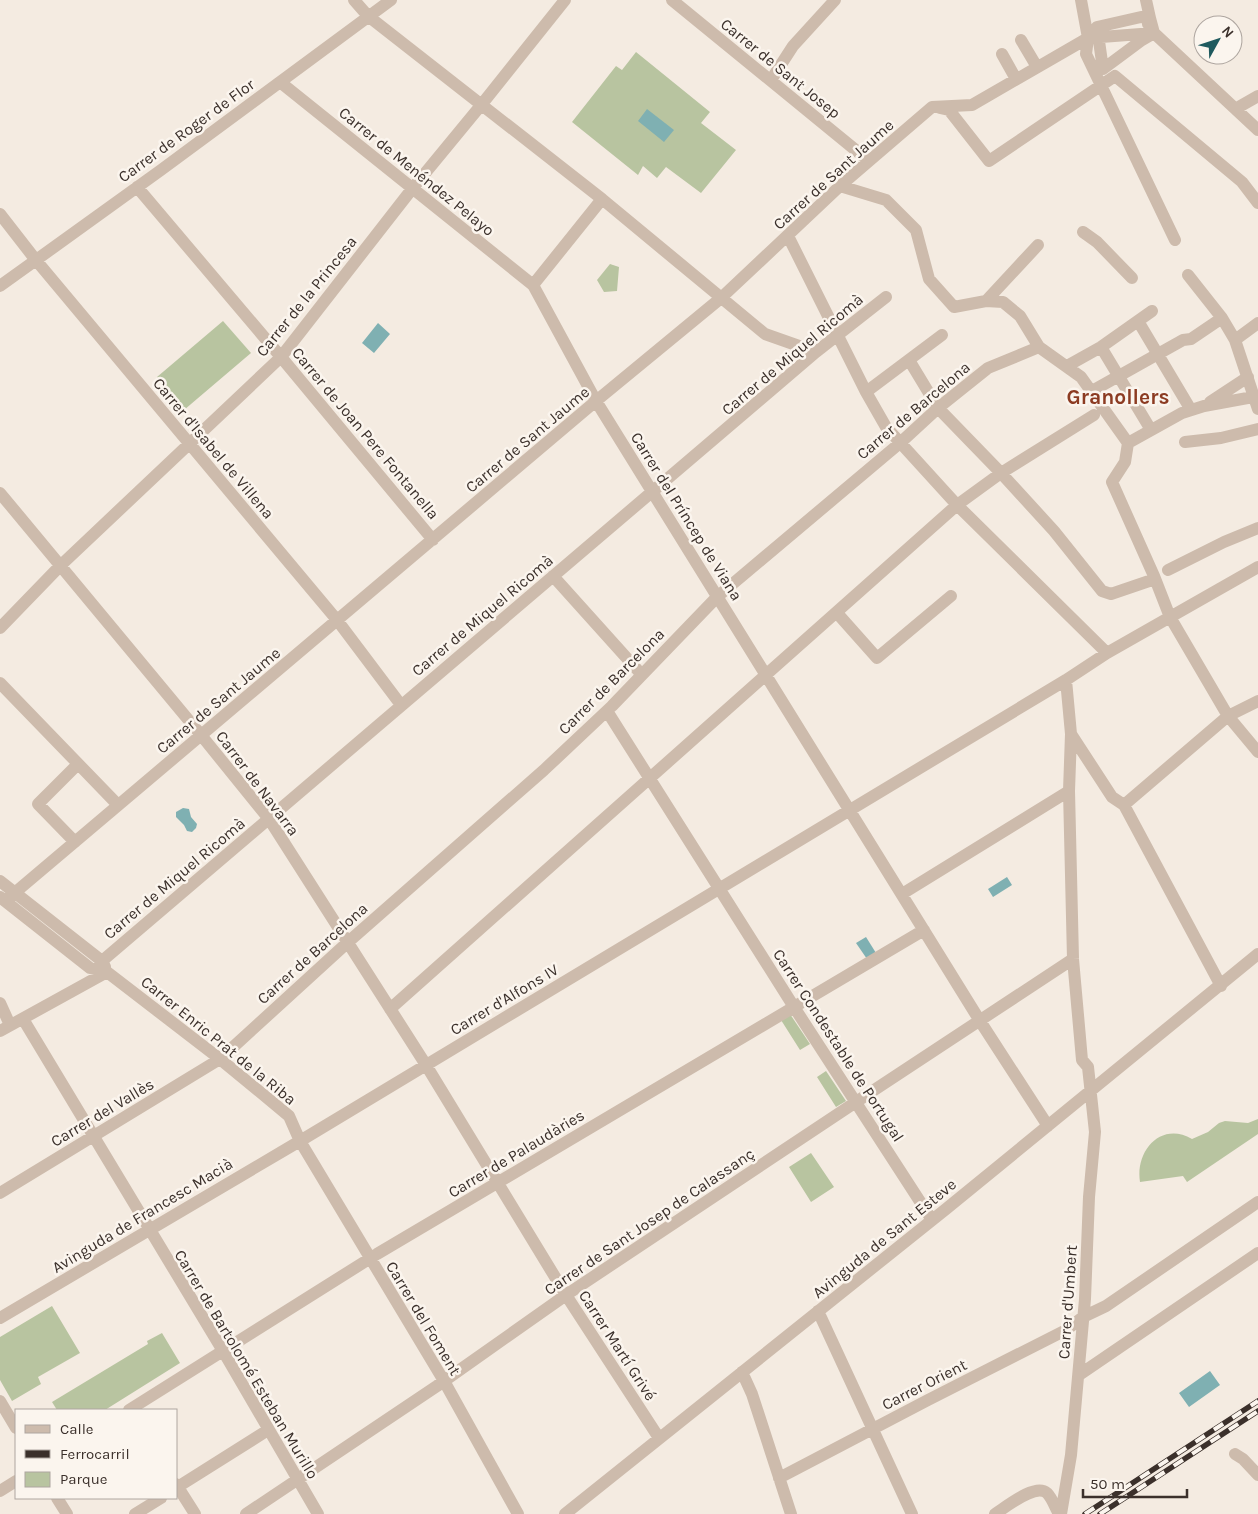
<svg xmlns="http://www.w3.org/2000/svg" width="1258" height="1514" viewBox="0 0 1258 1514" font-family="Karla,sans-serif">
  <style>
    .green { fill: #b8c4a0 }
    .water { fill: #7fb0b2 }
    .lines { fill: none; stroke-linecap: round; stroke-linejoin: round }
    .minor { stroke: #cdbbac; stroke-width: 12 }
    .rail-casing { stroke: #3b302b; stroke-width: 5.5 }
    .rail { stroke: #fbf5ee; stroke-width: 4; stroke-dasharray: 11; stroke-linecap: butt }
    .labels { text-anchor: middle; stroke-width: 5; stroke-linejoin: round; paint-order: stroke }
    .street-label { font-size: 16px; fill: #3b302b; stroke: #fbf5ee }
    .district-label { font-size: 21px; font-weight: bold; fill: #8c3b22; stroke: #fbf5ee }
  </style>
  <rect width="100%" height="100%" fill="#f4ebe1"/>
  <!-- green -->
  <path class="green" d="M636,52L710,112L701,123L736,150L701,193L666,167L657,178L643,166L638,175L572,122L616,66L622,70Z
    M610,264L619,267L617,291L604,292L597,280Z
    M223,321L251,353L184,410L157,377Z
    M790,1014L810,1044L800,1050L781,1020Z
    M826,1071L846,1101L836,1107L817,1077Z
    M1258,1119V1134L1187,1182L1183,1176L1140,1182C1135,1151 1161,1121 1192,1139L1208,1132L1219,1123L1225,1121L1248,1123Z
    M811,1153L834,1187L811,1202L789,1167Z
    M52,1306L80,1353L38,1377L41,1384L12,1401L0,1380V1337Z
    M162,1333L180,1363L105,1410H57L52,1402L148,1344L147,1341Z"/>
  <!-- water -->
  <path class="water" d="M647,109L674,130L664,142L638,121Z
    M378,323L390,334L374,353L362,343Z
    M183,808L189,809L191,817L197,824L196,828L192,832L187,831L184,825L176,817V812Z
    M1007,877L1012,885L993,897L988,889Z
    M866,937L876,953L867,959L856,943Z
    M1210,1371L1220,1385L1189,1407L1179,1393Z"/>
  <g class="lines">
    <!-- minor -->
    <path class="minor" d="M354,0L368,16L602,199L765,334L816,352
      M672,0L869,161
      M1081,0L1088,38L1086,54L1175,240
      M1146,0L1150,18L1148,24
      M1141,17L1150,18L1154,33L1142,40L1103,69L1097,27Z
      M1021,40L1037,67
      M1002,54L1016,79
      M771,80L793,46L835,0
      M280,82L533,285L596,401L653,493L980,1021L1048,1126
      M940,108L949,110L989,161L1115,76L1242,182L1258,203
      M1237,108L1258,96
      M840,186L886,200L916,230L929,279L954,307L986,301L1003,302L1020,316L1039,347L1081,377L1128,443
      M137,187L281,357L433,540
      M0,214L35,259L337,620L401,705
      M1083,232L1097,242L1132,278
      M788,236L866,392L886,427L957,505L1107,653
      M1188,275L1222,318L1235,340L1258,409
      M533,285L602,199
      M0,286L161,170L391,0
      M986,301L1038,245
      M1138,321L1191,410
      M1235,340L1258,323
      M1101,347L1151,430
      M909,360L938,408L1001,473L1054,531L1102,591L1111,594L1155,579
      M1067,366L1101,347L1152,311
      M1092,391L1183,340L1191,339L1222,318
      M866,392L942,335
      M1210,402L1248,377
      M1185,442L1221,438L1258,429
      M1128,443L1125,462L1112,482L1154,576L1170,617L1228,716L1258,752
      M1128,443L1182,413L1204,406L1253,397
      M0,493L201,735L269,819L426,1065L566,1295L659,1438
      M1168,570L1224,542L1258,528
      M553,576L642,675
      M837,613L877,658L951,596
      M0,628L60,566L281,357L412,189L482,104L565,0
      M0,683L118,805
      M607,711L794,1007L932,1220
      M1071,734L1112,797L1124,805L1221,986
      M1124,805L1228,716L1258,701
      M75,842L38,804L78,764
      M0,881L102,961L105,967
      M902,894L1069,791
      M0,897L90,968L107,972L220,1059L289,1116L300,1141L444,1381L518,1514
      M5,901L596,401L721,298L840,186L932,107L972,105L1088,38L1154,33L1258,130
      M102,961L816,352L886,297
      M0,1003L10,1025
      M390,1009L957,505L1001,473L1094,415
      M23,1019L223,1351L318,1514
      M0,1031L107,972
      M0,1193L220,1059L347,943L544,770L612,706L717,597L900,443L938,408L988,368L1039,347
      M818,1311L912,1514
      M0,1318L300,1141L1066,680L1107,653L1258,567
      M742,1372L752,1394L791,1514
      M1079,1375L1258,1253
      M0,1401L16,1428
      M129,1410L377,1254L924,930
      M1235,1454L1243,1459L1258,1475
      M779,1478L928,1400L1066,1330L1083,1317L1106,1306L1258,1202
      M176,1484L195,1514
      M176,1488L268,1430
      M0,1491L16,1481
      M57,1498L67,1514
      M135,1514L161,1498
      M246,1514L437,1386L566,1295L856,1102L1073,959
      M565,1514L946,1209L1258,954
      M995,1514C1006,1507 1035,1483 1047,1493C1052,1498 1055,1507 1059,1514
      M1061,1514L1071,1455L1085,1299L1089,1197L1095,1132L1088,1067L1082,1060L1073,959L1069,791L1071,734L1066,680"/>
    <!-- rail casing -->
    <g class="rail-casing">
      <path id="rail" d="M1085,1514L1258,1401
        M1100,1514L1258,1411"/>
    </g>
    <!-- rail -->
    <use href="#rail" class="rail"/>
  </g>
  <g class="labels">
    <!-- street labels -->
    <g class="street-label">
      <text transform="translate(781 68) rotate(39)" y="6">Carrer de Sant Josep</text>
      <text transform="translate(186 130) rotate(-36)" y="6">Carrer de Roger de Flor</text>
      <text transform="translate(417 171) rotate(39)" y="6">Carrer de Menéndez Pelayo</text>
      <text transform="translate(833 174) rotate(-42)" y="6">Carrer de Sant Jaume</text>
      <text transform="translate(306 296) rotate(-51)" y="6">Carrer de la Princesa</text>
      <text transform="translate(792 354) rotate(-40)" y="6">Carrer de Miquel Ricomà</text>
      <text transform="translate(913 410) rotate(-40)" y="6">Carrer de Barcelona</text>
      <text transform="translate(366 433) rotate(50)" y="6">Carrer de Joan Pere Fontanella</text>
      <text transform="translate(527 439) rotate(-40)" y="6">Carrer de Sant Jaume</text>
      <text transform="translate(214 448) rotate(50)" y="6">Carrer d'Isabel de Villena</text>
      <text transform="translate(687 516) rotate(58)" y="6">Carrer del Príncep de Viana</text>
      <text transform="translate(482 615) rotate(-40)" y="6">Carrer de Miquel Ricomà</text>
      <text transform="translate(611 681) rotate(-45)" y="6">Carrer de Barcelona</text>
      <text transform="translate(218 700) rotate(-40)" y="6">Carrer de Sant Jaume</text>
      <text transform="translate(258 783) rotate(53)" y="6">Carrer de Navarra</text>
      <text transform="translate(174 878) rotate(-40)" y="6">Carrer de Miquel Ricomà</text>
      <text transform="translate(312 953) rotate(-42)" y="6">Carrer de Barcelona</text>
      <text transform="translate(504 999) rotate(-31)" y="6">Carrer d'Alfons IV</text>
      <text transform="translate(219 1040) rotate(39)" y="6">Carrer Enric Prat de la Riba</text>
      <text transform="translate(839 1045) rotate(57)" y="6">Carrer Condestable de Portugal</text>
      <text transform="translate(102 1112) rotate(-31)" y="6">Carrer del Vallès</text>
      <text transform="translate(516 1153) rotate(-31)" y="6">Carrer de Palaudàries</text>
      <text transform="translate(142 1215) rotate(-31)" y="6">Avinguda de Francesc Macià</text>
      <text transform="translate(649 1221) rotate(-34)" y="6">Carrer de Sant Josep de Calassanç</text>
      <text transform="translate(884 1238) rotate(-39)" y="6">Avinguda de Sant Esteve</text>
      <text transform="translate(1067 1302) rotate(-86)" y="6">Carrer d'Umbert</text>
      <text transform="translate(424 1318) rotate(59)" y="6">Carrer del Foment</text>
      <text transform="translate(618 1345) rotate(57)" y="6">Carrer Martí Grivé</text>
      <text transform="translate(247 1364) rotate(59)" y="6">Carrer de Bartolomé Esteban Murillo</text>
      <text transform="translate(924 1384) rotate(-27)" y="6">Carrer Orient</text>
    </g>
    <!-- district labels -->
    <g class="district-label">
      <text x="1118" y="404">Granollers</text>
    </g>
  </g>
  <!-- legend -->
  <rect x="15" y="1409" width="162" height="90" fill="#fbf5ee" stroke="#aea6a0"/>
  <rect x="25" y="1425" width="25" height="8" fill="#cdbbac" stroke="#aea6a0"/>
  <text x="60" y="1434" font-size="15" fill="#3b302b">Calle</text>
  <rect x="25" y="1450" width="25" height="8" fill="#3b302b" stroke="#aea6a0"/>
  <text x="60" y="1459" font-size="15" fill="#3b302b">Ferrocarril</text>
  <rect x="25" y="1472" width="25" height="15" fill="#b8c4a0" stroke="#aea6a0"/>
  <text x="60" y="1484" font-size="15" fill="#3b302b">Parque</text>
  <!-- north arrow -->
  <g transform="translate(1218 40) rotate(50)"><circle r="24" fill="#fbf5ee" stroke="#aea6a0"/>
  <path d="M0-4L9 19L0 12L-9 19Z" fill="#1f5a5e"/>
  <text y="-8" font-size="14" font-weight="bold" text-anchor="middle" fill="#3b302b">N</text>
  </g>
  <!-- scale -->
  <path d="M1083 1489v8h104v-8" fill="none" stroke="#3b302b" stroke-width="2.5"/>
  <text x="1090" y="1489" font-size="15" fill="#3b302b" stroke="#fbf5ee" stroke-width="4" paint-order="stroke">50 m</text>
</svg>
